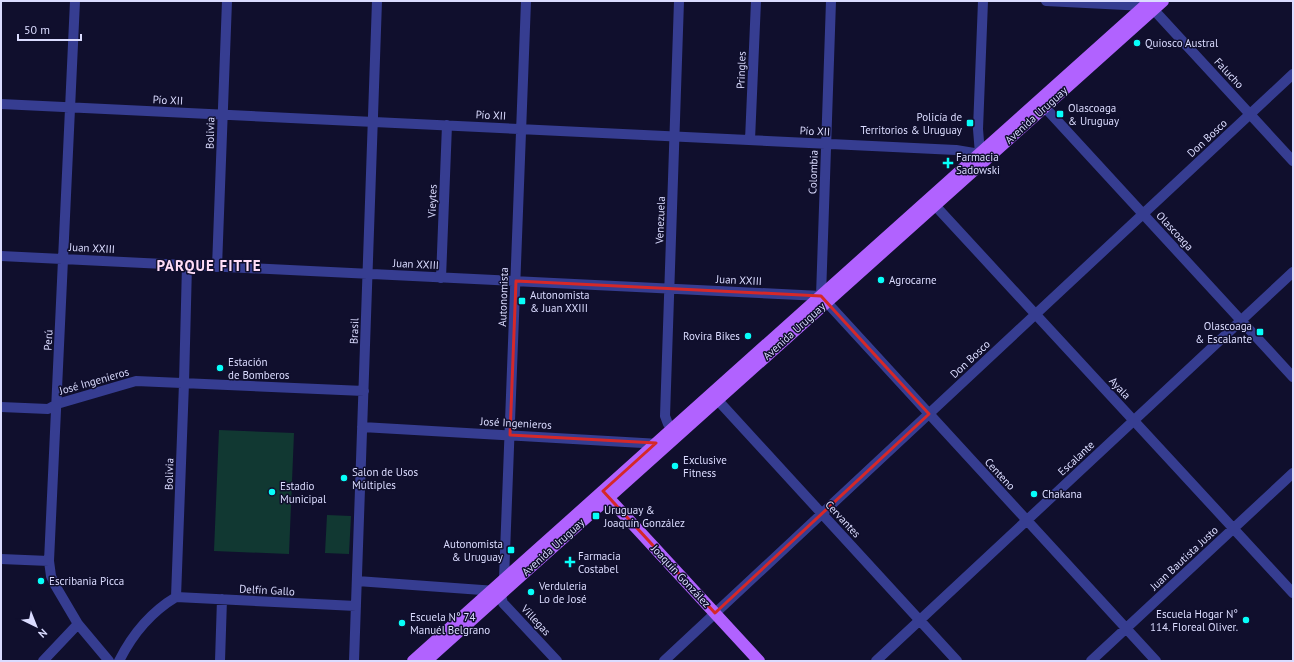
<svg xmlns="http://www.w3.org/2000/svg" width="1294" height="662" viewBox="0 0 1294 662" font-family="'PT Sans',sans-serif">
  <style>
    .green { fill: #113832 }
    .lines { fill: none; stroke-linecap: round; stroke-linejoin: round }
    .minor { stroke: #363d91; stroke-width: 10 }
    .major { stroke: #b162ff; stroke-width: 12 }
    .marked { fill: none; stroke: #d62828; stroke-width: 3; stroke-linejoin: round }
    .poi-dot { fill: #07fffa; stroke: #100f2d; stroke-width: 1.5 }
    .labels { text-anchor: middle; stroke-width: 3; stroke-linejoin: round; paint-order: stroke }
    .poi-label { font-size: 11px; fill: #dbdcff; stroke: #100f2d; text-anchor: start }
    .street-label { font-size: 11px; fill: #dbdcff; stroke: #100f2d }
    .district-label { font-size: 15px; font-weight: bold; letter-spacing: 1px; fill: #ffddf7; stroke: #100f2d }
  </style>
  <rect width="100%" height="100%" fill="#100f2d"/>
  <!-- green -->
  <path class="green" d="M219,430L294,433L289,554L214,551Z
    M327,515L351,516L349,554L325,553Z"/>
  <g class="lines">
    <!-- minor -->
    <path class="minor" d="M75,1L49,561L51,576L55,585L78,624L109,661
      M526,1L504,579L501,596L503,603L557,661
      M983,1L978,129L980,154L983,157
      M1046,1L1145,6L1153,9L1293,161
      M1040,102L1293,377
      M1,104L956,150L980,154
      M750,140L756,1
      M930,200L1293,593
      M1,256L821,296L1156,661
      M217,267L227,1
      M441,278L447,125
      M821,296L831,1
      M713,395L957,661
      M1,407L48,409L57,404L136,381L364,391
      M362,427L660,444
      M677,434L668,424L665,416L679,1
      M1,559L49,561
      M357,581L496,591
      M176,597L184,383L187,265
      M176,597L356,606
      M43,661L78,624
      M119,661C132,635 151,612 176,597
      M220,661L222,599
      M354,661L377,1
      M664,661L1293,74
      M876,661L1293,272
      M1091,661L1293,473"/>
    <!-- major -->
    <path class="major" d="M604,493L759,661
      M413,661L1150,1
      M426,661L1163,1"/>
  </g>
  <!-- marked area -->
  <path class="marked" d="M516,281L821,296L929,414L715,613L603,491L656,443L510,435Z"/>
  <!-- markers -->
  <g class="poi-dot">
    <circle cx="1137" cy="43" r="4"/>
    <rect x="1056" y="110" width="8" height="8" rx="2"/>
    <rect x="966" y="119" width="8" height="8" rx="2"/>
    <path d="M946 157h4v4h4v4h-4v4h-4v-4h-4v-4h4z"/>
    <circle cx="881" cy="280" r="4"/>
    <rect x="518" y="297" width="8" height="8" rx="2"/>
    <rect x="1256" y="328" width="8" height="8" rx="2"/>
    <circle cx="748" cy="336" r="4"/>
    <circle cx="220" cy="368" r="4"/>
    <circle cx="675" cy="466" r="4"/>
    <circle cx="344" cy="478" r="4"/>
    <circle cx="272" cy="492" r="4"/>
    <circle cx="1034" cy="494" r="4"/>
    <rect x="592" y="512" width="8" height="8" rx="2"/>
    <rect x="507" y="546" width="8" height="8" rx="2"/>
    <path d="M568 556h4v4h4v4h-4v4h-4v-4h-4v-4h4z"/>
    <circle cx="41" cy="581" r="4"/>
    <circle cx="531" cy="592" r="4"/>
    <circle cx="1246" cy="620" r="4"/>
    <circle cx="402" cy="623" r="4"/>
  </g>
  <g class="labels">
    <!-- poi labels -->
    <g class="poi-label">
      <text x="1145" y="47">Quiosco Austral</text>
      <text x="1068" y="112">Olascoaga<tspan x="1068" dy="13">&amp; Uruguay</tspan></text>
      <text x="962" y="121" text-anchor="end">Policía de<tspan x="962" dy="13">Territorios &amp; Uruguay</tspan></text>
      <text x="956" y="161">Farmacia<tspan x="956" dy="13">Sadowski</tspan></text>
      <text x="889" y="284">Agrocarne</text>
      <text x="530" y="299">Autonomista<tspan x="530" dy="13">&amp; Juan XXIII</tspan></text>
      <text x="1252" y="330" text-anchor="end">Olascoaga<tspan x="1252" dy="13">&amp; Escalante</tspan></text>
      <text x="740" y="340" text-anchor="end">Rovira Bikes</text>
      <text x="228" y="366">Estación<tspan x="228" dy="13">de Bomberos</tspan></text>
      <text x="683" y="464">Exclusive<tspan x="683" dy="13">Fitness</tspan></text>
      <text x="352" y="476">Salon de Usos<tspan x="352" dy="13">Múltiples</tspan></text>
      <text x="280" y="490">Estadio<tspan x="280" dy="13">Municipal</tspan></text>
      <text x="1042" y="498">Chakana</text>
      <text x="604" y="514">Uruguay &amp;<tspan x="604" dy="13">Joaquín González</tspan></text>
      <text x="503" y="548" text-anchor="end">Autonomista<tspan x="503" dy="13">&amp; Uruguay</tspan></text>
      <text x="578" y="560">Farmacia<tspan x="578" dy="13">Costabel</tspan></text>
      <text x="49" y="585">Escribania Picca</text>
      <text x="539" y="590">Verduleria<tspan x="539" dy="13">Lo de José</tspan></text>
      <text x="1238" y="618" text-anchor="end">Escuela Hogar N°<tspan x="1238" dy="13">114. Floreal Oliver.</tspan></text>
      <text x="410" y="621">Escuela N° 74<tspan x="410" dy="13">Manuél Belgrano</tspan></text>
    </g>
    <!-- street labels -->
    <g class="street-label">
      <text transform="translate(741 70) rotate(-88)" y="4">Pringles</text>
      <text transform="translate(1229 73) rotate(47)" y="4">Falucho</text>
      <text transform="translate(168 100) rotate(3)" y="4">Pío XII</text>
      <text transform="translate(491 115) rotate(3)" y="4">Pío XII</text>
      <text transform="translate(1036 115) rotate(-42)" y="4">Avenida Uruguay</text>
      <text transform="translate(815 131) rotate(3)" y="4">Pío XII</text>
      <text transform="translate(210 133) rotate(-88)" y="4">Bolivia</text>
      <text transform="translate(1207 138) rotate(-43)" y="4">Don Bosco</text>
      <text transform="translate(813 172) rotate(-88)" y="4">Colombia</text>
      <text transform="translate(432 201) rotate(-88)" y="4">Vieytes</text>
      <text transform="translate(660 220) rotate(-88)" y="4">Venezuela</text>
      <text transform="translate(1175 231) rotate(47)" y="4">Olascoaga</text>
      <text transform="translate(92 248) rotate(3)" y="4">Juan XXIII</text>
      <text transform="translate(416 264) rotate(3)" y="4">Juan XXIII</text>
      <text transform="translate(739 280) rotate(3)" y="4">Juan XXIII</text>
      <text transform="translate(503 297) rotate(-88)" y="4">Autonomista</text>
      <text transform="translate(354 331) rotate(-88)" y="4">Brasil</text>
      <text transform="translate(794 331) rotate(-42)" y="4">Avenida Uruguay</text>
      <text transform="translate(48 340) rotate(-87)" y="4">Perú</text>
      <text transform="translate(970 359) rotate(-43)" y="4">Don Bosco</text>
      <text transform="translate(94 381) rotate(-16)" y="4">José Ingenieros</text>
      <text transform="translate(1120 388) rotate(47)" y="4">Ayala</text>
      <text transform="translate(516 423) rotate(3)" y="4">José Ingenieros</text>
      <text transform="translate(1076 458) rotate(-43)" y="4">Escalante</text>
      <text transform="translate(169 474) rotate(-88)" y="4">Bolivia</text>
      <text transform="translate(1000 474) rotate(47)" y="4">Centeno</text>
      <text transform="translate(843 519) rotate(47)" y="4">Cervantes</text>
      <text transform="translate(553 547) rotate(-42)" y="4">Avenida Uruguay</text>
      <text transform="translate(1184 558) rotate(-43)" y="4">Juan Bautista Justo</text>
      <text transform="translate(681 576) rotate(47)" y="4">Joaquín González</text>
      <text transform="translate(267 590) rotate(3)" y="4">Delfín Gallo</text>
      <text transform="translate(536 620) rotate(47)" y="4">Villegas</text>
    </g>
    <!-- district labels -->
    <g class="district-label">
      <text x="209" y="271">PARQUE FITTE</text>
    </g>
  </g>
  <!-- border -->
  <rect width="1294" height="662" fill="none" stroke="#dbdcff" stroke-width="4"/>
  <!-- north arrow -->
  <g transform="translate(36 626) rotate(137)" stroke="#100f2d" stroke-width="3" paint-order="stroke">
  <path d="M0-3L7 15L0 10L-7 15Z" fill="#dbdcff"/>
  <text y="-6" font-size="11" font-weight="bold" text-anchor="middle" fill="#dbdcff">N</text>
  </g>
  <!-- scale -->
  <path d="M18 34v6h63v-6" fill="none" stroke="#dbdcff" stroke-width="2"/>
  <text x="24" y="34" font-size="12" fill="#dbdcff" stroke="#100f2d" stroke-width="3" paint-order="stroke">50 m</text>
</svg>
